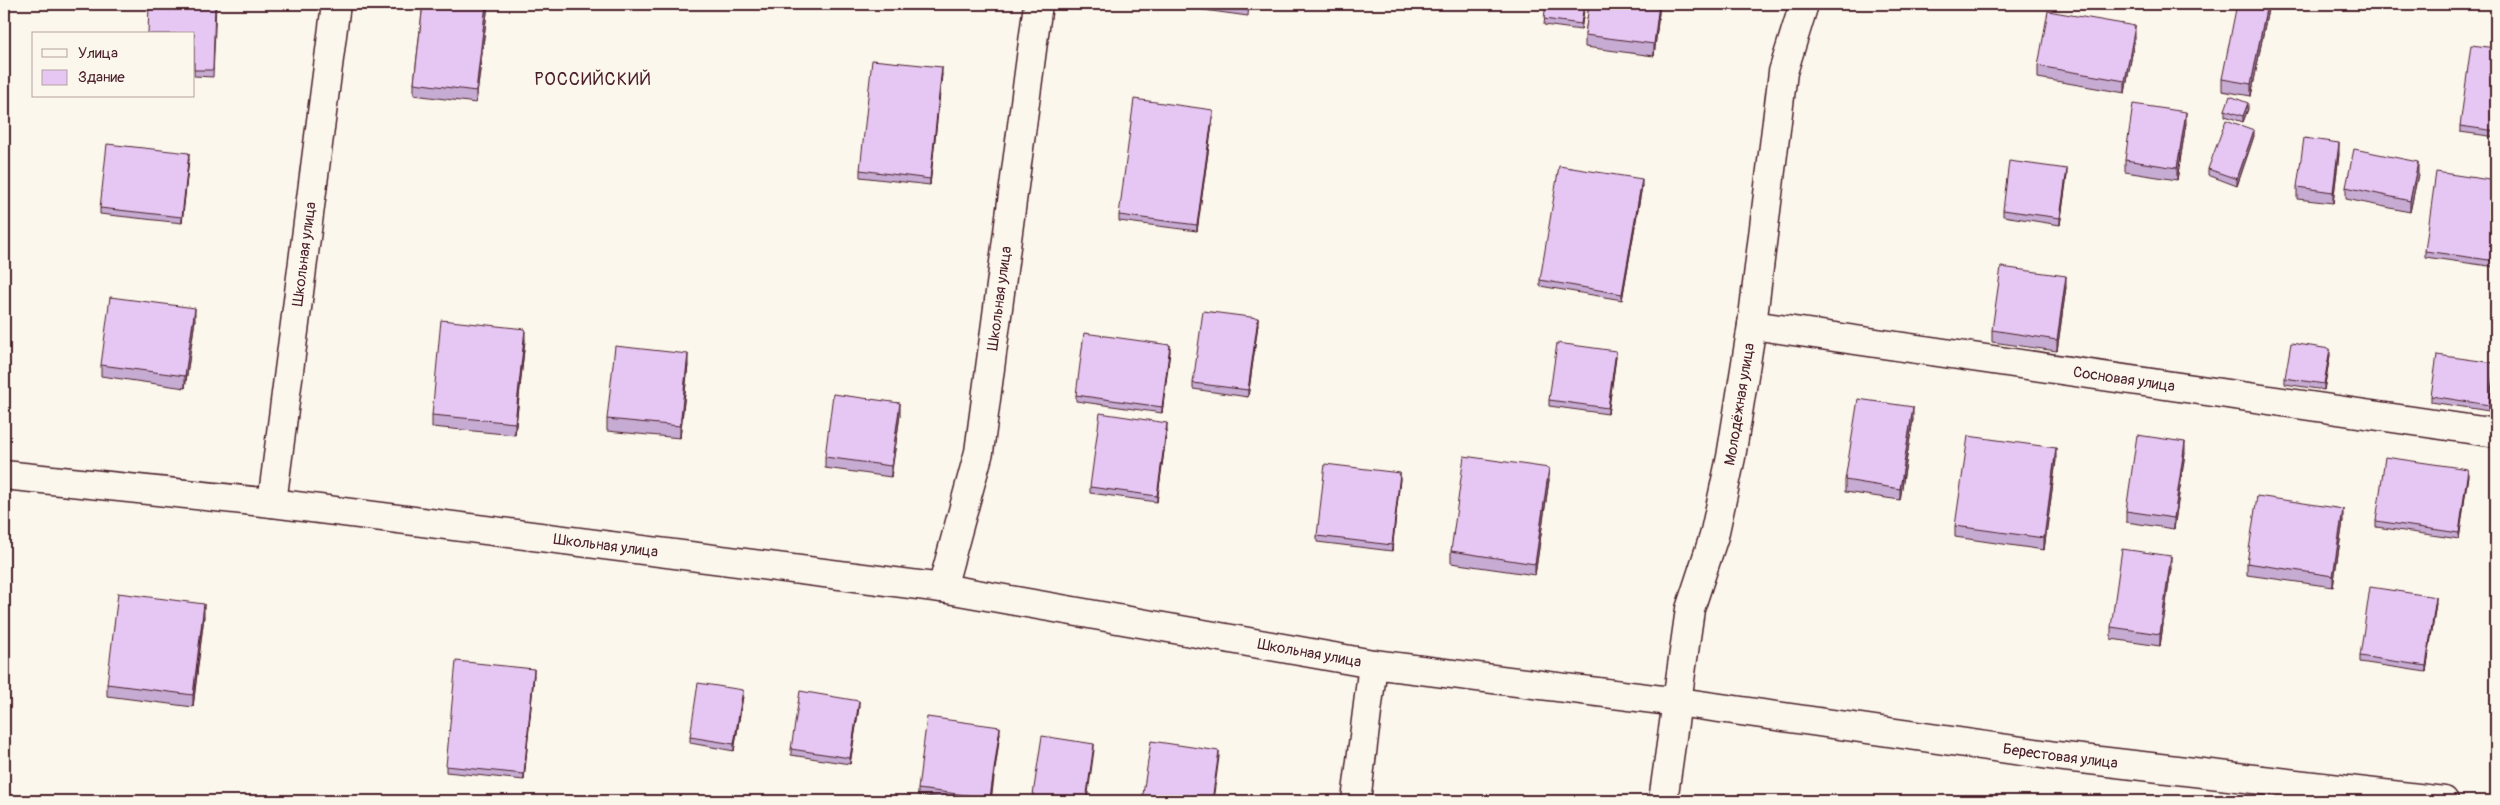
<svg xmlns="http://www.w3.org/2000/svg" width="2500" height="805" viewBox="0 0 2500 805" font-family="Pangolin,sans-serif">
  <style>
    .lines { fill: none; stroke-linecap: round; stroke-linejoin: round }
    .minor-casing { stroke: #4a1f2b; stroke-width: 31 }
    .minor { stroke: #fbf7ec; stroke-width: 28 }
    .wall { fill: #c6abd2; stroke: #4a1f2b }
    .shaded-wall { fill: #a18bab; stroke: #4a1f2b }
    .building { fill: #e6c7f4; stroke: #4a1f2b }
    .labels { text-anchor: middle; stroke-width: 4.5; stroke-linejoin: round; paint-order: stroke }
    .street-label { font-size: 15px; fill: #4a1f2b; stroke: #fbf7ec }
    .quarter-label { font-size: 18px; letter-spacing: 1px; fill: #4a1f2b; stroke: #fbf7ec }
  </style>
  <rect width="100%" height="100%" fill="#fbf7ec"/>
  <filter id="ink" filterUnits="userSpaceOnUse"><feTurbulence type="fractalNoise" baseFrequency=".02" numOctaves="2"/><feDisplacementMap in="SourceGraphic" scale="10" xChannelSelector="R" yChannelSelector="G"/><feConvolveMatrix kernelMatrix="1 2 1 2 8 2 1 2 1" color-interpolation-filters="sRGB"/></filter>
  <g filter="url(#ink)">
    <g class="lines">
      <!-- minor casing -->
      <g class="minor-casing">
        <g id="minor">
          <path id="s1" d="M1752,325L2496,433"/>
          <path id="s2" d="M4,475L272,503L942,588L1373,664L1678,702L2056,756L2444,801"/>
          <path id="s3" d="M272,503L336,4"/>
          <path id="s4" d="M942,588L979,452L1038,4"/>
          <path d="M1356,801L1373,664"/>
          <path id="s5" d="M1663,801L1690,609L1714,536L1731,457L1752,325L1783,72L1804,4"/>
        </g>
      </g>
      <!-- minor -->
      <use href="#minor" class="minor"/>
    </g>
    <!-- wall -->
    <path class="wall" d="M216,4L213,77L194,76V34Z
      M423,4H488L476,103L414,95V83Z
      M1182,4H1249L1248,16L1182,7Z
      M1546,4H1585L1581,30L1544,25Z
      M1589,4H1660L1654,56L1585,47V35Z
      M2267,4H2269L2251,96L2222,91V79Z
      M2135,37L2125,93L2038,78V66Z
      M2496,48V137L2460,132V126Z
      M942,74L930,185L860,177V170Z
      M2248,109L2243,122L2225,116V110Z
      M1213,117L1197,231L1119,221V215Z
      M2186,123L2177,180L2125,172V160Z
      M2254,136L2237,186L2208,175V169Z
      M2339,154L2333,203L2297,199V187Z
      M189,159L182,223L100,214V208Z
      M2418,174L2410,212L2346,199V187Z
      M2067,175L2060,225L2003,216V210Z
      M2496,181V267L2425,257V251Z
      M1642,186L1622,300L1540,286V280Z
      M2066,287L2057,351L1992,342V330Z
      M195,320L185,388L101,376V365Z
      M1258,324L1248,397L1193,389V383Z
      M525,340L515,435L432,427V415Z
      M1170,351L1162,413L1076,401V395Z
      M2330,355L2324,390L2285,384V378Z
      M1616,357L1608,414L1549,406V400Z
      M688,365L680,438L607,431V419Z
      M2495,369L2489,411L2431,402V396Z
      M900,415L891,477L825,468V457Z
      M1913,419L1900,500L1845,492V480Z
      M1167,429L1157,502L1090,493V487Z
      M2185,453L2174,529L2126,522V511Z
      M2056,460L2044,550L1955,537V526Z
      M2468,475L2459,539L2376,527V521Z
      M1400,479L1392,551L1317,542V536Z
      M1549,480L1535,575L1451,563V551Z
      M2343,521L2333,587L2247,575V563Z
      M2171,568L2160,646L2111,639V627Z
      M2436,603L2426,672L2360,662V656Z
      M204,616L193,707L107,696V684Z
      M534,675L524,780L446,772V766Z
      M743,696L734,751L690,743V737Z
      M859,707L850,764L791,755V749Z
      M1000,733L991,801H965L918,795V789Z"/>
    <!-- shaded-wall -->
    <path class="shaded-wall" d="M486,4H488L476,103V91Z
      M1584,4H1585L1581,30V24Z
      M1659,4H1660L1654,56V44Z
      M2267,4H2269L2251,96V84Z
      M2135,26V37L2125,93V81Z
      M942,67V74L930,185V179Z
      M2248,103V109L2243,122V116Z
      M1213,110V117L1197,231V225Z
      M2186,112V123L2177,180V168Z
      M2254,130V136L2237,186V179Z
      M2339,143V154L2333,203V192Z
      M189,153V159L182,223V217Z
      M2418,162V174L2410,212V201Z
      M2067,169V175L2060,225V218Z
      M1642,179V186L1622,300V294Z
      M2066,276V287L2057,351V340Z
      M195,308V320L185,388V376Z
      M1258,318V324L1248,397V390Z
      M525,329V340L515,435V423Z
      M1170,345V351L1162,413V407Z
      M2330,349V355L2324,390V384Z
      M1616,351V357L1608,414V408Z
      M688,354V365L680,438V426Z
      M2495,363V369L2489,411V405Z
      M900,403V415L891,477V466Z
      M1913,407V419L1900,500V489Z
      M1167,423V429L1157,502V496Z
      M2185,442V453L2174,529V518Z
      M2056,448V460L2044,550V538Z
      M1549,468V480L1535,575V564Z
      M2468,469V475L2459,539V533Z
      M1400,473V479L1392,551V545Z
      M2343,509V521L2333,587V576Z
      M2171,556V568L2160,646V634Z
      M7,584V596L4,625V613Z
      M2436,597V603L2426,672V666Z
      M204,604V616L193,707V695Z
      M534,669V675L524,780V774Z
      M743,690V696L734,751V744Z
      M859,701V707L850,764V758Z
      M1000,727V733L990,801V798Z
      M1094,744V750L1087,801H1086Z
      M1219,751V757L1213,801H1212Z"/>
    <!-- building -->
    <path class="building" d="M149,4H215L213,70H194V34H148Z
      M423,4H486L476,91L414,83Z
      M1203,4H1248V10Z
      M1546,4H1584L1581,24L1544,19Z
      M1589,4H1659L1654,44L1585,35Z
      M2237,4H2267L2251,84L2222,79Z
      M2048,11L2135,26L2125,81L2038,66Z
      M2471,45L2496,48V131L2460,126Z
      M872,60L942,67L930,179L860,170Z
      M2230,96L2248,103L2243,116L2225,110Z
      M1134,99L1213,110L1197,225L1119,215Z
      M2133,104L2186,112L2177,168L2125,160Z
      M2226,120L2254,130L2237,179L2208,169Z
      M2304,138L2339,143L2333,192L2297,187Z
      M107,144L189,153L182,217L100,208Z
      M2354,149L2418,162L2410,201L2346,187Z
      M2009,161L2067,169L2060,218L2003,210Z
      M1559,166L1642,179L1622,294L1540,280Z
      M2436,172L2496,181V261L2425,251Z
      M2001,267L2066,276L2057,340L1992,330Z
      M110,297L195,308L185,376L101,365Z
      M1203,311L1258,318L1248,390L1193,383Z
      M441,320L525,329L515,423L432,415Z
      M1084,333L1170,345L1162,407L1076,395Z
      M1557,343L1616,351L1608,408L1549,400Z
      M2291,343L2330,349L2324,384L2285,378Z
      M615,346L688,354L680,426L607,419Z
      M2437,355L2495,363L2489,405L2431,396Z
      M833,394L900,403L891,466L825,457Z
      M1858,399L1913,407L1900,489L1845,480Z
      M1100,413L1167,423L1157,496L1090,487Z
      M2137,435L2185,442L2174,518L2126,511Z
      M1968,436L2056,448L2044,538L1955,526Z
      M1464,456L1549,468L1535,564L1451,551Z
      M2385,457L2468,469L2459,533L2376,521Z
      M1325,464L1400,473L1392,545L1317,536Z
      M2257,496L2343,509L2333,576L2247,563Z
      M2122,549L2171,556L2160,634L2111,627Z
      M4,583L7,584L4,613Z
      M2370,587L2436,597L2426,666L2360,656Z
      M118,593L204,604L193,695L107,684Z
      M456,661L534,669L524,774L446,766Z
      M698,683L743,690L734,744L690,737Z
      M800,691L859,701L850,758L791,749Z
      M927,717L1000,727L990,798L918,789Z
      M1042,736L1094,744L1086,801H1032Z
      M1151,741L1219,751L1212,801H1142Z"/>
  </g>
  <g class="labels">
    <!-- street labels -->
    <g class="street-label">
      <text dy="5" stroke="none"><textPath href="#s3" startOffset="251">Школьная улица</textPath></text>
      <text dy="5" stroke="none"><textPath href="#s4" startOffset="296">Школьная улица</textPath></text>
      <text dy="5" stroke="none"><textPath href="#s1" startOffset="376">Сосновая улица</textPath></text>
      <text dy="5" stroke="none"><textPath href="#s5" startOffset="405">Молодёжная улица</textPath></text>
      <text dy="5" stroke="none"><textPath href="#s2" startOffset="606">Школьная улица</textPath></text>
      <text dy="5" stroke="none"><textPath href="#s2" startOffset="1318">Школьная улица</textPath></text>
      <text dy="5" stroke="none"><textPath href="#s2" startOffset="2076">Берестовая улица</textPath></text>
    </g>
    <!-- quarter labels -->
    <g class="quarter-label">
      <text x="593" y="85">РОССИЙСКИЙ</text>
    </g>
  </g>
  <!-- margin -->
  <rect width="2500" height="805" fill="none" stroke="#fbf7ec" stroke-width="20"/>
  <rect x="10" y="10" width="2480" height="785" fill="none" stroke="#4a1f2b" stroke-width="2" filter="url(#ink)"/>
  <!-- legend -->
  <rect x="32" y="32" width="162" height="65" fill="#fbf7ec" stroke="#b4a19f"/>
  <rect x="42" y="49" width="25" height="8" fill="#fbf7ec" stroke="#b4a19f"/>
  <text x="78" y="58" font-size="15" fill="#4a1f2b">Улица</text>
  <rect x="42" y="70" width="25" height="15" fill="#e6c7f4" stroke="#b4a19f"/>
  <text x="78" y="82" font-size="15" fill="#4a1f2b">Здание</text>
</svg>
